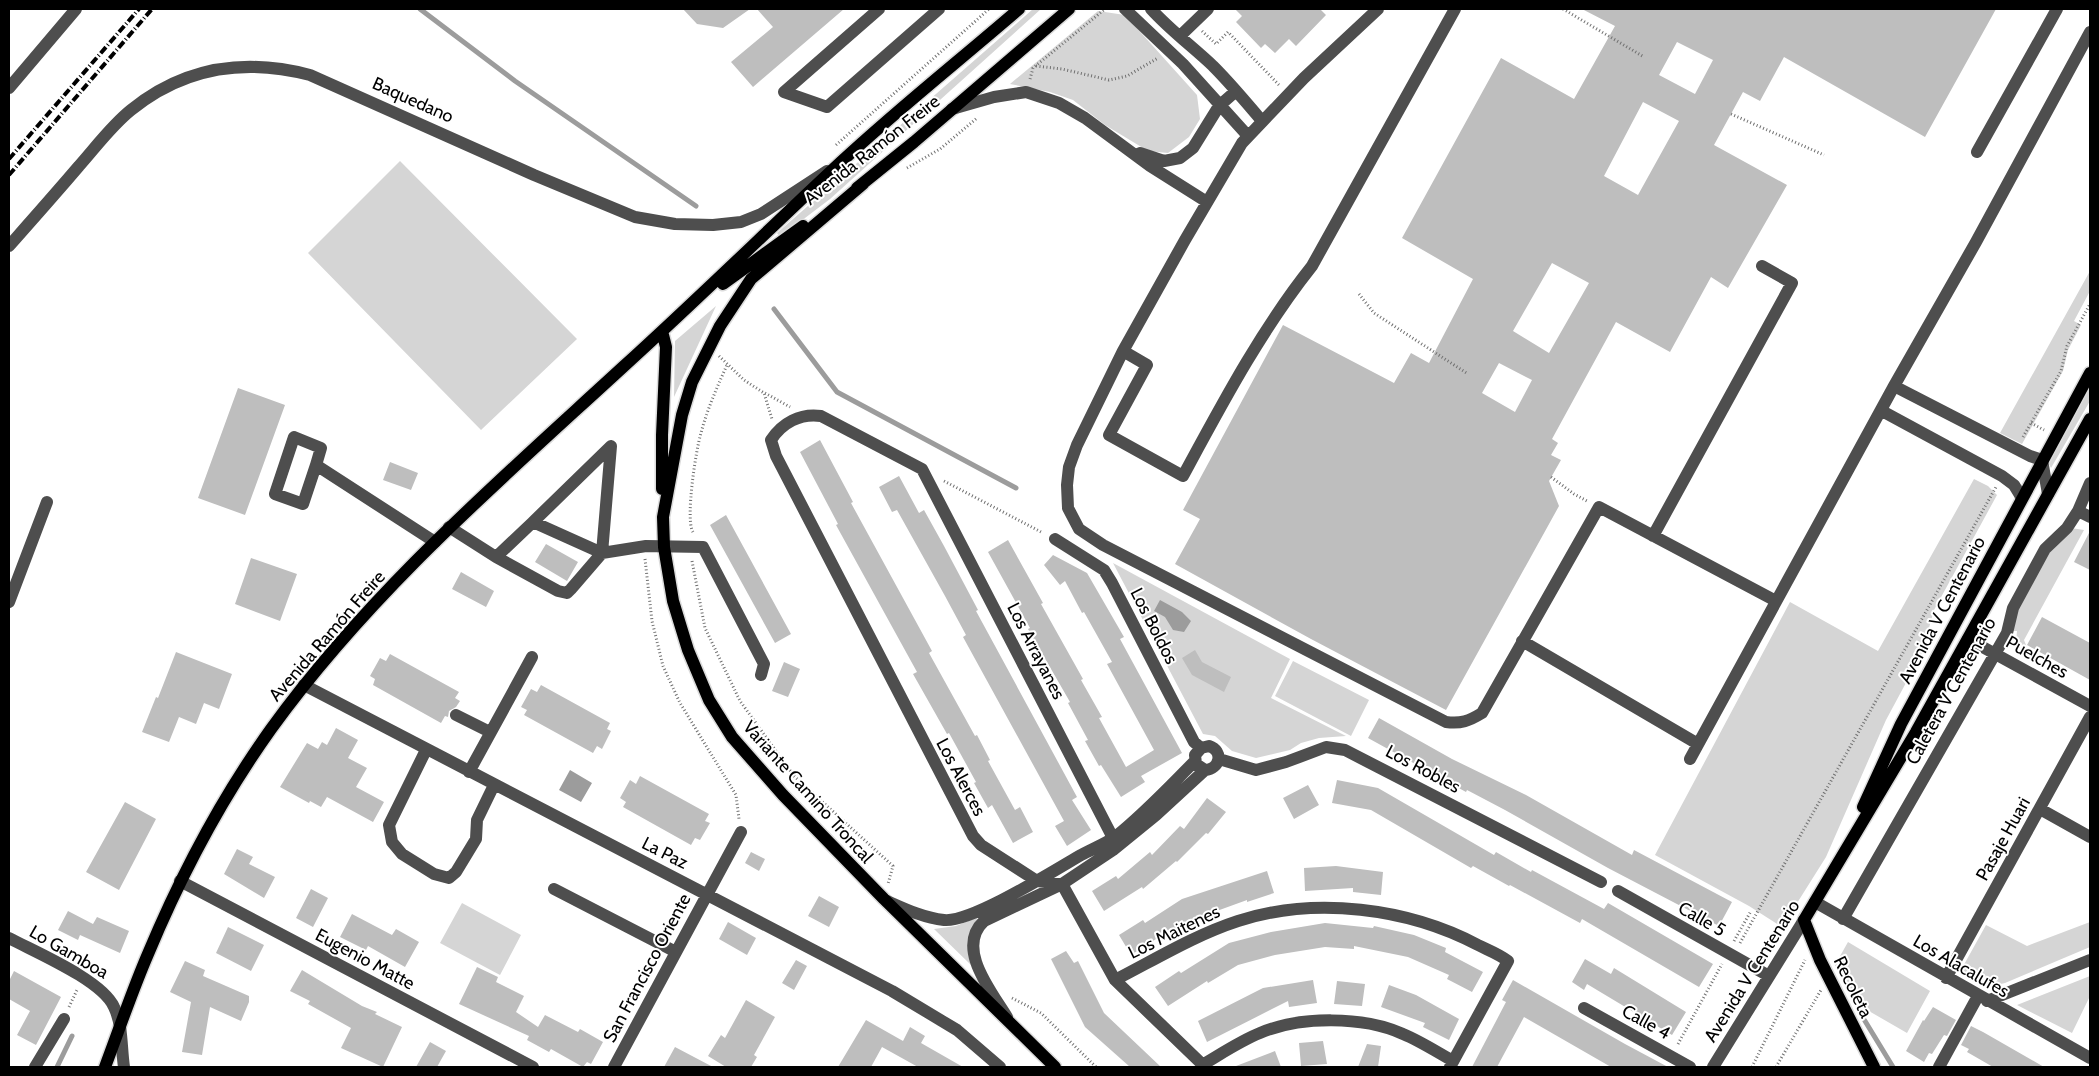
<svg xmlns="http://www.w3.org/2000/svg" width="2099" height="1076" viewBox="0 0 2099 1076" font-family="Cabin,sans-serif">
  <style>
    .green { fill: #d5d5d5 }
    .water { fill: #9c9c9c }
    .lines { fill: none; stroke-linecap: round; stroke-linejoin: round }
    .stream { stroke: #9c9c9c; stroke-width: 5 }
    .building { fill: #bebebe; fill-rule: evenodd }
    .major-casing { stroke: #dbdbdb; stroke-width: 15 }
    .path { stroke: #707070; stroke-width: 3; stroke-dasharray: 1 2.5; stroke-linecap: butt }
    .minor { stroke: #4e4e4e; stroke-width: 12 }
    .major { stroke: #000; stroke-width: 12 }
    .rail { stroke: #000; stroke-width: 4; stroke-dasharray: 8 2.5 1 2.5; stroke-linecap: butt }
    .labels { text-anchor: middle; stroke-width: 4; stroke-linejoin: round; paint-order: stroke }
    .street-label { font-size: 18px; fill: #000; stroke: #fff }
  </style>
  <rect width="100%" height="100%" fill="#fff"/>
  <!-- green -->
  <path class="green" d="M1033,9H1041L830,199L780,237L777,233Z
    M1098,11L1125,15L1197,95L1200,119L1189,137L1168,153L1148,151L1105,125L1073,100L1050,92L1010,84Z
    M400,161L577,339L481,430L308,253Z
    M2090,271V291L2074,321L2081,325L2068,350L2063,371L2022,444L2000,433Z
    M716,306L674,397L675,341Z
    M2090,386V401L2051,468L2048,462Z
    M1974,479L1988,486L1997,495L1934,610L1922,653L1886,720L1826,857L1782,927L1749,906L1655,855L1790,602L1878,651Z
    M2071,528L2084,530L2024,640L2028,650L2016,642L2017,631H2013L2015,613L2050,549Z
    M1113,563L1290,659L1271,698L1346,736L1319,738L1301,743L1290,750L1256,758L1232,751L1215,736L1203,734Z
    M1293,661L1369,700L1351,736L1275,696Z
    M462,903L521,935L500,975L440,943Z
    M978,917C967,938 966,942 971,965L934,929L956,926Z
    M2090,922V947L2005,983L1988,987L1961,970L1986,925L2027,946Z
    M1848,942L1930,991L1907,1033L1855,1003L1835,965Z
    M2090,976V996L2072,1033L2017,1005Z"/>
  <!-- water -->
  <path class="water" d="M1160,600L1182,612L1191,621L1184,632L1173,630L1165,617L1154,611Z
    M570,770L592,783L581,802L559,790Z"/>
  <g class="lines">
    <!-- stream -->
    <path class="stream" d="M420,9L515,81L696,206
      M774,309L837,392L1016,488
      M1865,1021L1893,1067
      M57,1067L72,1036"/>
  </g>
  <!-- building -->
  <path class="building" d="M683,9H750L723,28L697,24Z
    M757,9H844L753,87L731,62L773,27Z
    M1235,9H1320L1326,15L1296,46L1289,39L1275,53L1265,44L1261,48L1236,22L1242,16Z
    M1582,9H1996L1925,137L1784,57L1760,101L1743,92L1714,145L1787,185L1728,288L1711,277L1670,352L1616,322L1552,439L1558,443L1551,455L1561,460L1549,481L1559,506L1446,710L1311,639L1175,564L1200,519L1183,510L1283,325L1394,383L1411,353L1429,363L1473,279L1402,238L1501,58L1574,99L1615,26ZM1677,42L1713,60L1695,94L1659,75ZM1643,102L1679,121L1638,195L1604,176ZM1552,263L1589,283L1549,353L1513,331ZM1499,363L1532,380L1515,412L1482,393Z
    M238,388L285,405L245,515L198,498Z
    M820,440L853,502L851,503L932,651L929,653L975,736L977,735L990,760L988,761L1015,810L1020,807L1033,832L1013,843L992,805L988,808L974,783L976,782L949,733L947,734L913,674L917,672L836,525L838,524L800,452Z
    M390,462L418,473L411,490L383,480Z
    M899,476L919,513L924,510L944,546L978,610L976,611L1077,797L1072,800L1091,830L1067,846L1055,826L1064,821L963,637L966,635L945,596L897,510L892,512L879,487Z
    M726,515L791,634L775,643L710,525Z
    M2090,531V570L2074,562Z
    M1008,540L1043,603L1041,604L1083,679L1081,680L1102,717L1099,718L1126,767L1154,750L1107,664L1112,662L1084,612L1082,613L1065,581L1060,585L1044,565L1053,555L1087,573L1124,637L1120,639L1182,753L1141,776L1145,782L1121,797L1101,765L1099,766L1085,741L1088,740L1068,703L1070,702L1028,629L1030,628L988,552Z
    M546,544L578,562L567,581L535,562Z
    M251,558L297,574L280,621L235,604Z
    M461,572L494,591L486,607L452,589Z
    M2042,617L2090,643V680L2027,645Z
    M1195,650L1202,662L1231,677L1224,692L1192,675L1182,658Z
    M176,652L232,674L219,709L204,703L196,724L179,717L169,742L142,732L156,697L158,698Z
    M390,654L459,692L455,698L460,701L456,707L449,711L448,717L445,716L441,723L373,685L375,679L370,676L380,658L386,661Z
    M784,662L800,669L788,697L772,691Z
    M541,685L610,723L607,729L611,731L602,749L597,746L593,753L524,715L527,710L521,707L531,689L537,692Z
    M1379,718L1452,759L1526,795L1632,855L1634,850L1732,902L1719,926L1608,868L1505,810L1467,790L1466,792L1368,738Z
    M336,728L358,740L348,758L367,768L356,787L384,802L373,822L327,797L321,807L310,801L309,803L280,787L307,743L318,749L322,742L327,745Z
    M640,776L709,814L705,821L710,823L700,840L695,838L691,845L623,807L626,802L620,798L630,780L636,784Z
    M1337,780L1378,788L1494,855L1496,852L1531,872L1532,870L1604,909L1608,903L1713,964L1699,987L1582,919L1580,923L1510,885L1509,886L1473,866L1471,868L1371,810L1332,803Z
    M1308,785L1319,805L1294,819L1283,798Z
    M1207,798L1226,812L1208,834L1206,833L1177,862L1176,861L1143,889L1142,887L1104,911L1092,891L1116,876L1118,879L1150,852L1152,855L1180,826L1184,829Z
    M125,802L156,819L119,890L86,872Z
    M237,849L253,857L249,864L275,877L264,898L224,874Z
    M751,852L765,859L759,871L745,863Z
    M1336,866L1383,872L1381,895L1353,892V888L1305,891L1304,868Z
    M1267,871L1274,893L1247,902V900L1192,920L1169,935L1167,932L1131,955L1119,935L1143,920L1145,923L1182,899Z
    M311,889L328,898L313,927L296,918Z
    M819,896L839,907L829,927L808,916Z
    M68,911L93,924L97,917L129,931L120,953L80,935L78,940L58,930Z
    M352,914L392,935L396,929L419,942L405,967L368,946L366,950L340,937Z
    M728,922L756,938L747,955L719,939Z
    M1325,923L1373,928L1374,926L1414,935L1446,948L1445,952L1483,972L1472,992L1447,979L1449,975L1408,957L1354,946V949L1325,947L1275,955L1238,965L1208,983L1207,981L1168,1006L1155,987L1179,971L1181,973L1229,943L1271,932Z
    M228,927L264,945L251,971L216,953Z
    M1066,951L1074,963L1078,961L1104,1013L1161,1067H1130L1085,1027L1051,959Z
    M1585,959L1611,974L1614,968L1686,1012L1672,1035L1587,984L1584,990L1572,982Z
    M796,960L807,966L794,990L782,983Z
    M185,961L205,970L203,976L249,996V1002L241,1021L210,1007L202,1055L182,1052L191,1002L170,992Z
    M477,967L498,977L496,982L524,996L516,1012L538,1027L545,1015L578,1032L580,1029L603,1042L591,1064L587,1062L583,1067L551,1049L549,1052L527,1040L529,1036L459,1004Z
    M302,970L362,1006L377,1012L375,1014L402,1027L383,1067L341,1048L351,1028L308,1004L310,1001L290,991Z
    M14,971L61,997L36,1045L17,1035L30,1011L9,999V981Z
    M1313,980L1317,1003L1289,1007L1288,1001L1207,1042L1198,1021L1263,988Z
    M1513,980L1625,1044L1668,1067H1611L1524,1017L1497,1067H1472L1506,1002L1502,1000Z
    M1337,981L1365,984L1362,1006L1334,1004Z
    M1389,985L1416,995L1459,1019L1449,1040L1423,1027L1425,1023L1381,1007Z
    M746,1000L775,1017L754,1055L757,1057L751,1067H726L708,1056L721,1035L725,1038Z
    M1933,1007L1956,1020L1947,1036L1944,1035L1932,1054L1929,1053L1924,1062L1906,1051L1923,1020L1924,1021Z
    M866,1020L903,1041L910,1027L925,1036L921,1043L963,1067H918L882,1047L871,1067H838Z
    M1971,1026L1983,1032L2044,1067H1993L1967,1052L1969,1049L1961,1045Z
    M1323,1041L1327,1064L1301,1066L1299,1043Z
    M430,1042L446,1051L437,1067H416Z
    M1367,1044L1381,1046L1378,1067H1358Z
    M675,1047L713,1067H664Z
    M1275,1051L1281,1067H1236V1066Z"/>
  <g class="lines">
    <!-- major casing -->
    <g class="major-casing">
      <path id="major" d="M863,184L751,279L720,326L692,382L682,415L663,517L664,547L673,601L688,650L709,700L732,737L783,795L884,899L1055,1067
        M857,188L914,142L1069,9
        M723,284L803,226
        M662,489V435L666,347L662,331
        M1863,807L1901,724L2090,373
        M105,1067C119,1030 132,991 148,954C181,875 221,799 271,729C370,592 499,481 623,367C697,300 768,230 841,162C898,109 960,60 1019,9
        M1874,1067L1820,960L1804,920L1916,732L2090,419"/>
    </g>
    <!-- path -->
    <path class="path" d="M1563,9L1644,57
      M1202,31L1216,44L1228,32L1280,86
      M1036,66L1062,69L1109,80L1127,76L1158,58
      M1030,79L1033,68L1105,9
      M1731,114L1824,155
      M836,145L989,9
      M907,168L940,149L977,118
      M1359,294L1374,313L1468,374
      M719,356L744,380L764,393L772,419
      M765,393L790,407
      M2031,423L2044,430
      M2023,437L2061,371L2067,346L2090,304
      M1551,477L1574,494L1587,501
      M944,481L1043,533
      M693,532C685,520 696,449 701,433C707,410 717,387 727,365
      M645,559L652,621L663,666L680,703L736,795L739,819
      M692,561L705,628L740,701L794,776L893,866L888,884
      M1734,941L1751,911
      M1740,943L1996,487
      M1012,998L1041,1013L1096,1067
      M69,1007L77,990
      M1678,1044L1722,964
      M1752,1067L1805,960
      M1776,1067L1821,990"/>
    <!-- minor -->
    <path class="minor" d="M879,9L784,92L827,107L939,9
      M1125,9L1183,64L1248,136
      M1151,9C1170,30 1193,47 1213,66C1230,83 1246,102 1262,121
      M1378,9L1304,78L1242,143L1185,240L1123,351L1077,445L1069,467L1067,485L1068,508L1079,529L1103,545L1446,722C1461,724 1469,721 1482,713L1599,507L1776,601
      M1180,36L1208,9
      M9,88L76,9
      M952,109L994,97L1026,92L1059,103L1085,118L1150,166L1207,202
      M1977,152L2057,9
      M1140,153L1164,161L1180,158L1193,148L1219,106L1236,91
      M9,246C32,220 56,193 79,166C96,147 111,126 131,110C184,67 245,58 310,75L534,175L635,217L675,224L713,225L741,222L761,214L827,171
      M1123,351L1147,365L1109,435L1183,476C1222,404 1261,330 1312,266L1455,9
      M1894,386L2030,456L2042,460L2048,494
      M1882,411L2002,476L2014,485L2022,498
      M316,465L303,504L275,494L294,437L321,448L316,465L435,542
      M2078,511L2090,517
      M449,527L496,557L533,522L602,553L646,546L703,547L764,664L761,675
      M1653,536L1792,283L1762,266
      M1055,539L1104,570L1112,583L1194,742L1201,748
      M496,557L558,591L567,593L571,589L602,553L611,446L533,522
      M9,602L47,502
      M1968,639L2090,706
      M1522,641L1698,744
      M304,685L892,991L957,1030L1000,1067
      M456,715L490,732
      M426,750L389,825L392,842L402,854L434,874L449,878L456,872L476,839L477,820L494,785
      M1219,759L1256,770L1286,762L1326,747L1345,750L1601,882
      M1690,759L1894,386L1976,242L2090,32
      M469,772L532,657
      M2040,809L2090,837
      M1113,850V838L922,469L821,416C800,413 782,423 771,440L776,456L973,836L981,845L1037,881L1062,884L1115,980L1205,1067
      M180,881L533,1067
      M554,889L676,952
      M1618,891L1769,976
      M887,901C905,909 924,918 944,920C971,923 1055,870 1081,855C1092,849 1105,844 1115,837C1144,814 1169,787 1195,761
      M1815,902L2090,1058
      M1843,919L2007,633L2013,608L2045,549L2067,528L2078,511L2090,483
      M9,938C35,952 102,980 114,1007C123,1026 121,1047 124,1067
      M1946,978L2090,717
      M1115,980C1156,959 1195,935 1238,921C1315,896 1408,908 1478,945C1488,950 1499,954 1508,961L1450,1067
      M1987,1001L2090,960
      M1584,1008L1690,1067
      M1007,1017C992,992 955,948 984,921L1062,884L1113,850L1156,815L1205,770C1220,769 1224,751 1209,746L1201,748L1195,755L1196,764L1205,770
      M1202,1065C1221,1054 1240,1041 1260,1033C1300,1016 1363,1016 1403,1034C1420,1041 1437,1052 1453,1061
      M35,1067L64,1019
      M614,1067L741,832
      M1713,1067L1804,920
      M1939,1067L1978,996"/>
    <!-- major -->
    <use href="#major" class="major"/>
    <!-- rail -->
    <path class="rail" d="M9,159L139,9
      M9,175L152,9"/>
  </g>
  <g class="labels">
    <!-- street labels -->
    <g class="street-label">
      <text transform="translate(413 100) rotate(24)" y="6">Baquedano</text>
      <text transform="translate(872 150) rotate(-38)" y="6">Avenida Ramón Freire</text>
      <text transform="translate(1942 610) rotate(-62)" y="6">Avenida V Centenario</text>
      <text transform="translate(1154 626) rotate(63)" y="6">Los Boldos</text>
      <text transform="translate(327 636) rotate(-49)" y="6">Avenida Ramón Freire</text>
      <text transform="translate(1036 651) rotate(63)" y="6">Los Arrayanes</text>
      <text transform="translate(2037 657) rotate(29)" y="6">Puelches</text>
      <text transform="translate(1951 691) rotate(-61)" y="6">Caletera V Centenario</text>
      <text transform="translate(1423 769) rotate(28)" y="6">Los Robles</text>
      <text transform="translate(961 777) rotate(62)" y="6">Los Alerces</text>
      <text transform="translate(808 792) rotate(48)" y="6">Variante Camino Troncal</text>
      <text transform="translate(2003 839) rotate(-61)" y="6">Pasaje Huari</text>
      <text transform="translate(665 853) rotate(27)" y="6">La Paz</text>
      <text transform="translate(1702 919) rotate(30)" y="6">Calle 5</text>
      <text transform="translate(1174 932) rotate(-26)" y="6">Los Maitenes</text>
      <text transform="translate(69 952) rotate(30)" y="6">Lo Gamboa</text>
      <text transform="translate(365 959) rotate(28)" y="6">Eugenio Matte</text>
      <text transform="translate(1961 966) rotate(30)" y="6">Los Alacalufes</text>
      <text transform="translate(647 968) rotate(-62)" y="6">San Francisco Oriente</text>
      <text transform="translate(1752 971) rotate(-58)" y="6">Avenida V Centenario</text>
      <text transform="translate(1853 987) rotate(64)" y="6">Recoleta</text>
      <text transform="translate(1646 1022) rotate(29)" y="6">Calle 4</text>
    </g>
  </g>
  <!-- border -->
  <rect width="2099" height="1076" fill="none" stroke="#000000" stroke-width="20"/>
</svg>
